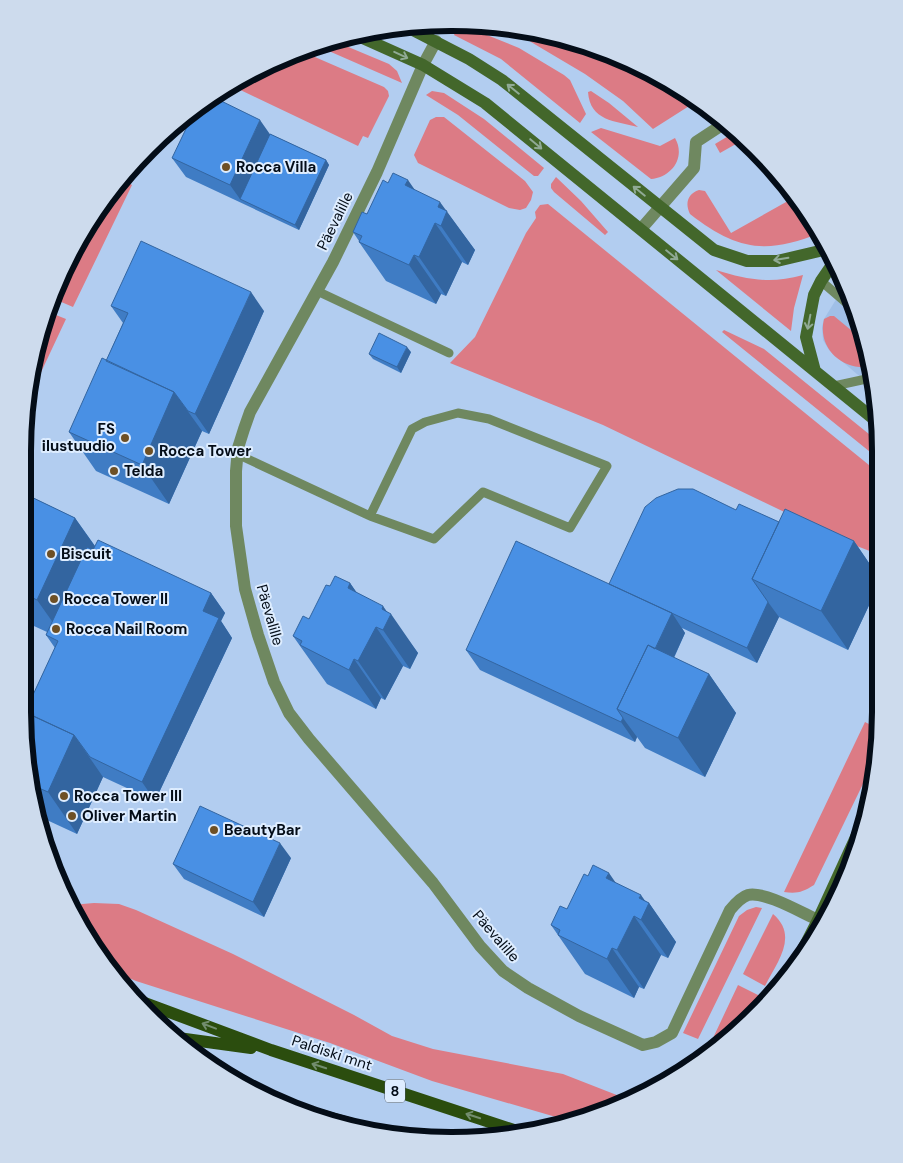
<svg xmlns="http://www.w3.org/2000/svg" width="903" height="1163" viewBox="0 0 903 1163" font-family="'DM Sans',sans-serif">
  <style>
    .built { fill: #a0bfe7 }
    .green { fill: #dc7b85 }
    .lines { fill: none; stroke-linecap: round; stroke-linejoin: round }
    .service { stroke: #6f8860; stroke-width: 9 }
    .minor { stroke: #6f8860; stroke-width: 12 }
    .secondary { stroke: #43672b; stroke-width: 12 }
    .primary { stroke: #2b4d0e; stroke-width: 12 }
    .wall { fill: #3f7cc4 }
    .shaded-wall { fill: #3365a0 }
    .building { fill: #4990e4; stroke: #3365a0 }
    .oneway { stroke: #90aa95 }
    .oneway2 { stroke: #738d6e }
    .poi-dot { fill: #6e5025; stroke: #deedff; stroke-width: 2 }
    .labels { text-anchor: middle; stroke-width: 4; stroke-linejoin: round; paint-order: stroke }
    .shield { fill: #deedff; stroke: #45505d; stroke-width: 1 }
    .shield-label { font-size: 14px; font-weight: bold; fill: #040d18 }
    .poi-label { font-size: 15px; font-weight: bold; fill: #040d18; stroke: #deedff; text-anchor: start }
    .street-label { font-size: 15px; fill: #040d18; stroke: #deedff }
    .rim { fill: none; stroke: #040d18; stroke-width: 6 }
  </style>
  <rect width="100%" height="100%" fill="#b2cdf0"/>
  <!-- built -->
  <path class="built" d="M845,285L858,314L872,387L829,350L823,340L822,327L824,319Z"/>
  <!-- green -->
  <path class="green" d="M462,25L519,48L564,75L570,80L586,114L580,123L501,59L454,35L456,30Z
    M531,32L562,37L641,67L697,101L653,129L623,101L585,74L531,42L527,38L528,34Z
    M334,41L389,64L397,71L402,83L315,45Z
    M301,51L384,87L388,91L389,96L368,138L363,136L358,146L230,85L237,80Z
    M432,91L444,93L484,119L544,168L538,176H534L458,115L426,95Z
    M591,91L609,103L638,127C615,121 590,121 588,92Z
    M436,117H444L525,181L533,192L531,200L526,208L520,210L509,208L418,163L414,155L430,120Z
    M601,128L660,146L675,138C686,157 672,177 651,179L591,132Z
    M735,132L743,140L720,153L715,144Z
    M556,177L581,201L608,232L605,235L554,192L551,188V184Z
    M122,179L132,185L73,307L59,301L54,297L111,190Z
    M699,190L705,191L731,233L795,197L820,233C766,255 736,250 690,214C685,204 687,194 699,190Z
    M548,204L880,474V533L875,543L880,545V555L849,543L603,425L450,363L475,337L526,233L536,218L535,212L540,205Z
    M716,270C748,280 771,284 803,275L794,308L791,331Z
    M51,313L66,319L28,400L45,315Z
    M830,316H834L863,340L868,367C841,370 817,347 824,319Z
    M724,330L764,349L880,443V460L722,332Z
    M865,722L879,729L876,757L814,885C803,892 797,894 784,892Z
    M94,903L119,904L136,910L233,954L354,1015L392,1036L433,1049L563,1074L627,1099L573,1122L432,1081L330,1043L136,981L115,972L80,926L71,905Z
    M756,907L762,908L698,1039L683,1033L739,916L747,910Z
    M773,914C799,936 777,962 765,986L743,974Z
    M738,985L760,996L750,1017L735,1034L705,1055Z"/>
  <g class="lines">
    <!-- service -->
    <path class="service" d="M821,281L857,312
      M317,291L449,353
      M834,386L871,378
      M237,454L370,516L434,539L483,492L570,528L607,466L489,419L458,413L425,422L412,429L370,516"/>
    <!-- minor -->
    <path class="minor" d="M436,41L423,65L377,172L333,262L250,412L244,429L238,448L236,471V526L245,589L258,635L274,682L289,713L309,739L433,883L480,946L503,971L528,988L579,1016L643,1045L656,1042L672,1033L730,910C735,904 741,897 748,895C765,891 802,913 818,920
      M641,229L694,168L696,142L725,123"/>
    <!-- secondary -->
    <path class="secondary" d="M405,26L469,59L502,80L714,250L747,261H777L828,249
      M356,35L423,65L485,103L880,424
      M815,371L806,337L814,295L821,281L834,262
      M795,965L818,920L867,813"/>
    <!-- primary -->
    <path class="primary" d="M137,1000L271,1050L520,1132
      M178,1038L251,1048
      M296,1108L373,1130"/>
  </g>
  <!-- wall -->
  <path class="wall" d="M270,134L326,160L329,165L299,230L186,177L172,158Z
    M388,183L414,190L446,211L475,250L468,265L462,262L446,296L441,294L436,304L386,281L359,242V241L353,232L367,214Z
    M111,306L264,311L209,434L202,431L169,504L96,471L69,432L106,361L123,323Z
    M411,352L401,373L373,359L369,354Z
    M23,493L75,518L95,546L211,593L225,613L221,621L232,638L155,801L103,777L77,834L36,815L22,711L25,712L55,648L46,635L47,632L23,621Z
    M736,510L779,522L854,541L880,579V582L848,650L779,617L757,663L682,628L685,633L674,658L709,674L736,713L705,777L645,748L637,737L635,742L480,670L466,650L609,584Z
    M350,583L357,593L387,612L418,653L410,669L403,666L385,700L381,698L376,709L327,684L293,636L309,619L330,586Z
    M291,858L264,917L184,879L173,864Z
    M588,876L616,883L649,903L676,942L668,958L661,955L644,989L639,987L634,998L585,974L551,925L567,909Z"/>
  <!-- shaded-wall -->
  <path class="shaded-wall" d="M260,120L274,140L240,199L230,185Z
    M326,160L329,165L299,230L295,225Z
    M408,180L435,219L405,185Z
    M440,202L475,250L468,265L441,226L438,207Z
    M435,223L462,262L446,296L419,257Z
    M414,255L441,294L436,304L409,265Z
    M251,292L264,311L209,434L195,414Z
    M407,347L411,352L401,373L397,367Z
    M174,392L202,431L169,504L142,465Z
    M75,518L104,559L66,641L37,600Z
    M854,541L880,579V582L848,650L821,611Z
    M350,583L377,622L348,588Z
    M211,593L225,613L221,621L232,638L155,801L142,782L203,611Z
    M768,602L779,617L757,663L747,648Z
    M383,606L390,616L391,614L418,653L410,669L383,630L382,609Z
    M672,613L685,633L644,722L626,713Z
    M376,627L403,666L385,700L358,661Z
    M354,659L381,698L376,709L349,670Z
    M709,674L736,713L705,777L678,738Z
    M623,718L637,737L635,742L621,722Z
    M74,735L103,777L77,834L48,792Z
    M280,843L291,858L264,917L253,902Z
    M609,873L636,912L606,878Z
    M641,895L648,905L649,903L676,942L668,958L641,920L639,898Z
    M634,916L661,955L644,989L617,950Z
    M612,948L639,987L634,998L607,959Z"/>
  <!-- building -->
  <path class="building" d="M213,97L260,120L230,185L172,158L195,110Z
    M270,134L326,160L295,225L240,199Z
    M393,173L408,180L405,185L440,202L438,207L447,211L441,226L435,223L419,257L414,255L409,265L359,242L362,236L353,232L362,212L367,214L383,180L388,183Z
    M141,241L251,292L195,414L188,411L174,392L106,361L128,313L111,306Z
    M379,333L407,347L397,367L369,354Z
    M102,358L174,392L142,465L69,432Z
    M678,489H693L736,510L739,504L779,522L752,579L768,602L747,648L609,584L645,507L656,498Z
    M23,493L75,518L37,600L23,593Z
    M785,509L854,541L821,611L752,579Z
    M98,540L211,593L203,611L219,618L142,782L90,757L74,735L25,712L58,641L46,635L87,547L93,550Z
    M516,541L672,613L655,649L648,645L617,709L623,718L621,722L466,650Z
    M335,576L350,583L348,588L383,606L382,609L391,614L383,630L376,627L358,661L354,659L349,670L300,645L302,641L293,636L303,616L309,619L326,585L330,586Z
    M648,645L709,674L678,738L617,709Z
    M22,711L74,735L48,792L32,785Z
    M200,806L280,843L253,902L173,864Z
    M593,865L609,873L606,878L641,895L639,898L649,903L641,920L634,916L617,950L612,948L607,959L558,935L560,930L551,925L560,906L567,909L584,874L588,876Z"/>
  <!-- one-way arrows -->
  <defs><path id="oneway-shaft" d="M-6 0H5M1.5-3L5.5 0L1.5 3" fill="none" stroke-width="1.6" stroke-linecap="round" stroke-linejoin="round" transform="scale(1.25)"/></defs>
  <g class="oneway">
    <use href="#oneway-shaft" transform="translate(401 55) rotate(25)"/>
    <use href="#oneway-shaft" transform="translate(513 89) rotate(-141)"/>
    <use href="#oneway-shaft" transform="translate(536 144) rotate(40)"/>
    <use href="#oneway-shaft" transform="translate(639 191) rotate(-141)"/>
    <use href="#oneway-shaft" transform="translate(672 255) rotate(39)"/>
    <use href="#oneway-shaft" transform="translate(781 259) rotate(171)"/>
    <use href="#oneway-shaft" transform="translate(809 322) rotate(101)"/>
  </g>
  <g class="oneway2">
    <use href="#oneway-shaft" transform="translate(209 1026) rotate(-159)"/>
    <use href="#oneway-shaft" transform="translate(319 1066) rotate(-162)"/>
    <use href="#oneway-shaft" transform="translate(473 1116) rotate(-162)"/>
  </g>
  <!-- markers -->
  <g class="poi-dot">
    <circle cx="226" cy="167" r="5"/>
    <circle cx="125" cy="438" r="5"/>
    <circle cx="149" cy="451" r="5"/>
    <circle cx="114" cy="471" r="5"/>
    <circle cx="51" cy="554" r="5"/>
    <circle cx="54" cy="599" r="5"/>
    <circle cx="56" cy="629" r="5"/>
    <circle cx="64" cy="796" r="5"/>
    <circle cx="72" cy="816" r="5"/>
    <circle cx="214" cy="830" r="5"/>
  </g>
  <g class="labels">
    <!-- shield labels -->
    <rect class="shield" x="385" y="1079.5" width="20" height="23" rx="4"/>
    <g class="shield-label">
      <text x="395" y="1096">8</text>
    </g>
    <!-- poi labels -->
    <g class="poi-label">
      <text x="236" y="172">Rocca Villa</text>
      <text x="115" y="434" text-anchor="end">FS<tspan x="115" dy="17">ilustuudio</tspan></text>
      <text x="159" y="456">Rocca Tower</text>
      <text x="124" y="476">Telda</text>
      <text x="61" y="559">Biscuit</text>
      <text x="64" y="604">Rocca Tower II</text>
      <text x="66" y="634">Rocca Nail Room</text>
      <text x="74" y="801">Rocca Tower III</text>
      <text x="82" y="821">Oliver Martin</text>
      <text x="224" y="835">BeautyBar</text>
    </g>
    <!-- street labels -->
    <g class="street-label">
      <text transform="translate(335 221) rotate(-64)" y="5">Päevalille</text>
      <text transform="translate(270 615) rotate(74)" y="5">Päevalille</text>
      <text transform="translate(496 936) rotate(49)" y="5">Päevalille</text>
      <text transform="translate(332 1053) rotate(18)" y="5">Paldiski mnt</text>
    </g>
  </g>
  <!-- crop -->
  <path d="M0 0H903V1163H0ZM451 31H452A420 420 0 0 1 872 451V712A420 420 0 0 1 452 1132H451A420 420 0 0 1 31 712V451A420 420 0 0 1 451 31Z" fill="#cddbed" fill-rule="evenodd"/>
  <path class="rim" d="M451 31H452A420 420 0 0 1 872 451V712A420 420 0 0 1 452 1132H451A420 420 0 0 1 31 712V451A420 420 0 0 1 451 31Z"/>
</svg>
